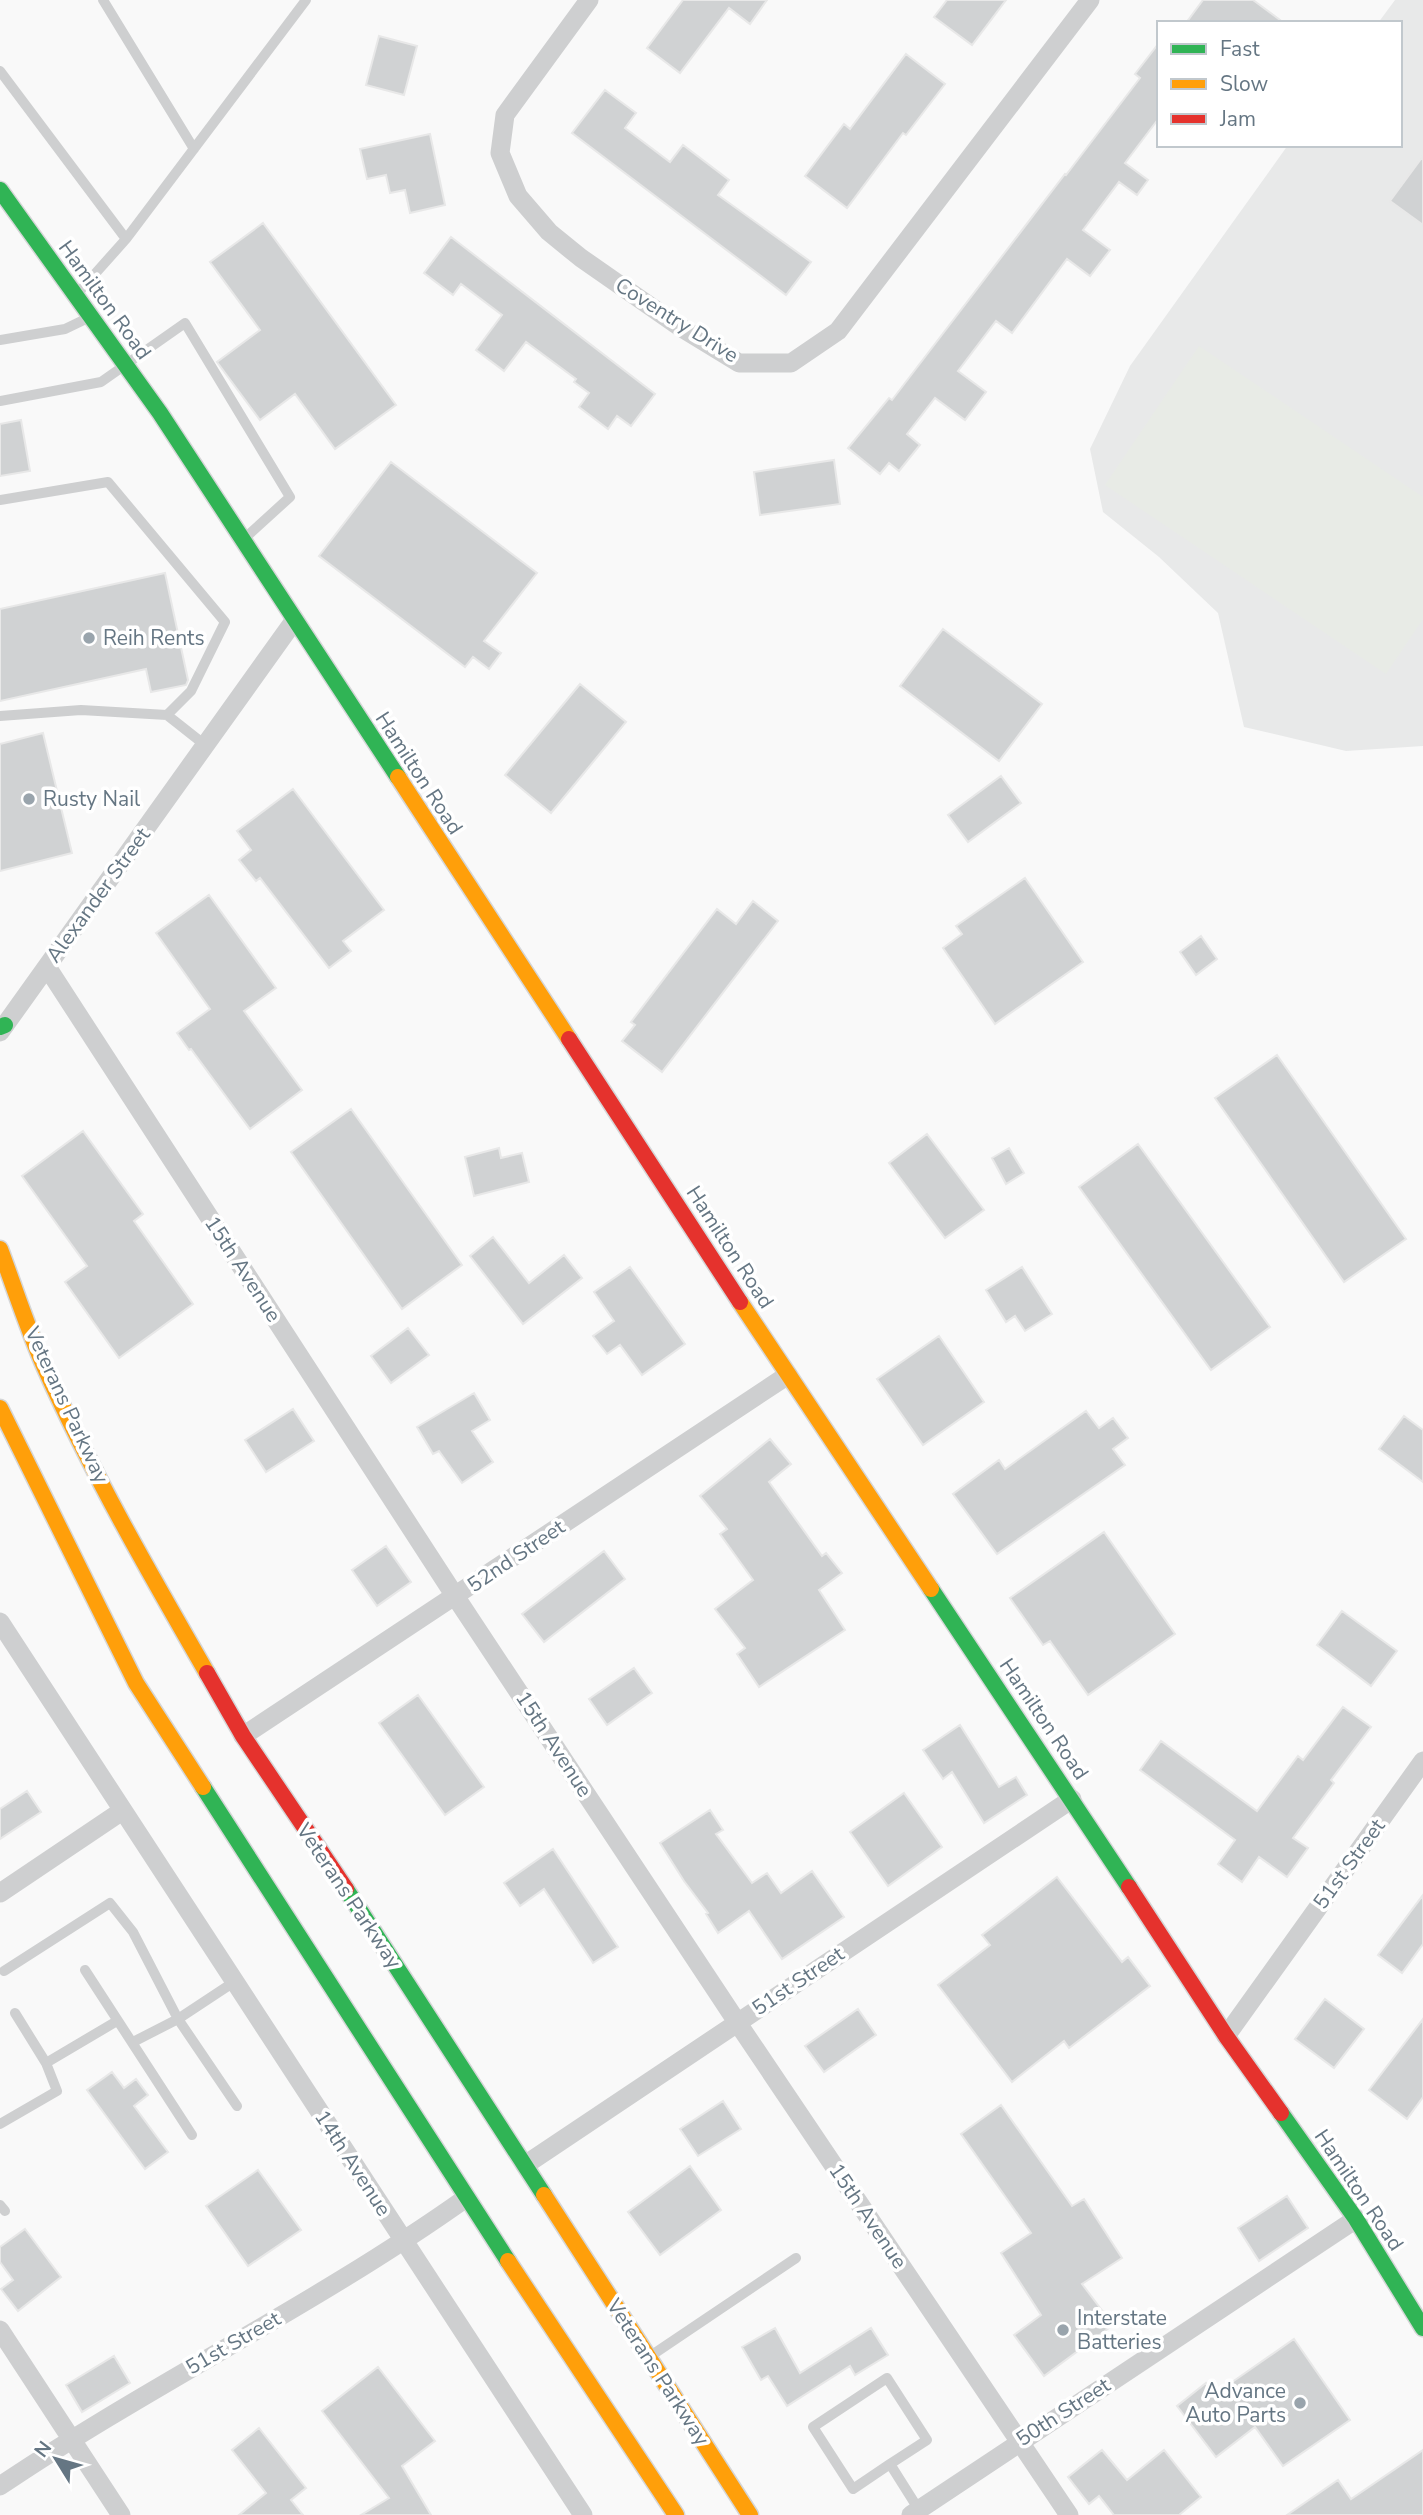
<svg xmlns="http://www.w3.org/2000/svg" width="1423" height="2515" viewBox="0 0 1423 2515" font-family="'Nunito Sans',sans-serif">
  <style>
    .built { fill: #e8e9e9 }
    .green { fill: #e8ebe6 }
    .building { fill: #d0d2d3; stroke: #e8e8e8; stroke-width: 2 }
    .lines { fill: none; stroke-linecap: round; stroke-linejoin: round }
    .fast-casing { stroke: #d5d6d7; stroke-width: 19 }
    .slow-casing { stroke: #d5d6d7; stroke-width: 19 }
    .jam-casing { stroke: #d5d6d7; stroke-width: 19 }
    .lane { stroke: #cecfd0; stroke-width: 10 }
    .street { stroke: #cecfd0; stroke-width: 19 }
    .fast { stroke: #30b455; stroke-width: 16 }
    .slow { stroke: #ff9f0a; stroke-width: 16 }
    .jam { stroke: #e5322d; stroke-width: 16 }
    .poi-dot { fill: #99a4ac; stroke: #fff; stroke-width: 2.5 }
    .labels { text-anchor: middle; stroke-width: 7; stroke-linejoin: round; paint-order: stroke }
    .street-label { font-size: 21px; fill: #657683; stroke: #fff }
    .poi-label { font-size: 21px; fill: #657683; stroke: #fff; text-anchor: start }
  </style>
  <rect width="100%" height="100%" fill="#f9f9f9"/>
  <!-- built -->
  <path class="built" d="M1395,0H1423V746L1346,751L1244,727L1218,613L1159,557L1103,512L1090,449L1130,366L1288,145H1400V23H1378Z"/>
  <!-- green -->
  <path class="green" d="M1199,346L1423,497V619L1386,674L1105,485Z"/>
  <!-- building -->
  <path class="building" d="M683,0H767L750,24L729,8L680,73L647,48Z
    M947,0H1006L972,45L934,17Z
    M1203,0H1253L1284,23H1186Z
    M379,36L417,46L404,95L366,85Z
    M1159,43V118L1125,163L1148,180L1137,195L1119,182L1083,230L1110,250L1090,276L1067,259L1012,333L996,321L958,371L986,392L965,420L935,398L907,434L920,445L899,471L889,463L880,474L848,448L889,398L892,400L1065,174L1066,175L1140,78L1135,74Z
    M906,54L945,84L906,135L903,133L847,208L805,176L844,124L850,129Z
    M605,90L636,113L625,128L670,162L683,145L729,180L718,195L811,262L786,295L572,133Z
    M430,134L445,205L410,213L405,190L390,193L386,175L367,179L360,149Z
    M1423,156V225L1390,201Z
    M263,223L396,405L335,449L295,394L260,420L217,362L260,330L210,262Z
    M451,237L655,394L631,426L617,416L608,429L579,407L589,393L574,382L576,379L526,342L504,371L476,350L502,315L461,284L453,295L424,273Z
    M21,420L30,471L0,476V424Z
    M834,460L840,504L760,515L754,472Z
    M391,462L537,573L484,641L501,653L489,669L473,657L465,667L319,556Z
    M165,573L188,680L186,685L151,692L146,669L0,701V609Z
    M943,629L1042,704L999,761L900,686Z
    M580,684L626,722L551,813L505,775Z
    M43,733L72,853L0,871V744Z
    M1001,776L1021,803L968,842L948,815Z
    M293,789L384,910L343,941L351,951L329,968L260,878L256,881L239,860L251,850L237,831Z
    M1025,878L1083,962L995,1024L943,948L962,934L956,926Z
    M209,895L276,988L244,1011L302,1090L250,1129L191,1049L189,1050L177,1033L210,1009L156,933Z
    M753,901L778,921L662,1072L622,1041L635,1025L631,1022L717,909L736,924Z
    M1201,936L1217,959L1196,975L1180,952Z
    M1277,1055L1406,1239L1344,1282L1215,1098Z
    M351,1109L462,1265L402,1309L291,1152Z
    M83,1131L143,1214L134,1221L193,1304L119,1358L65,1282L87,1266L22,1176Z
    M927,1134L984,1210L945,1238L889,1163Z
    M1138,1144L1270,1327L1211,1370L1079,1187Z
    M499,1148L501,1158L522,1153L529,1182L474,1196L465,1157Z
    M1009,1148L1024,1173L1006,1184L992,1158Z
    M493,1237L529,1283L564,1255L582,1278L523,1324L470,1256Z
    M630,1267L685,1344L642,1375L620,1345L607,1354L593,1336L614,1321L594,1292Z
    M1022,1267L1052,1314L1025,1331L1015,1316L1006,1322L986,1290Z
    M408,1328L429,1355L391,1383L371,1356Z
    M939,1336L984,1402L923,1445L877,1379Z
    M474,1393L490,1420L472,1431L493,1462L462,1483L439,1451L433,1454L417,1427Z
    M293,1409L314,1441L266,1472L245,1440Z
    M1086,1411L1099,1428L1113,1418L1128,1438L1113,1449L1125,1465L997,1554L953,1494L999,1460L1005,1469Z
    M1404,1416L1423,1430V1482L1379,1449Z
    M770,1439L791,1464L769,1482L822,1556L826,1553L842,1573L819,1590L845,1630L759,1687L737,1654L745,1648L715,1609L753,1580L720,1534L727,1529L700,1496Z
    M1104,1532L1175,1634L1088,1695L1050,1641L1043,1645L1010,1598Z
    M386,1546L411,1582L377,1606L352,1570Z
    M604,1551L625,1579L544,1642L522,1614Z
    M1342,1611L1397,1651L1371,1686L1317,1645Z
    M634,1668L652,1693L607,1725L589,1699Z
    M418,1695L484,1787L445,1815L379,1723Z
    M1343,1707L1371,1727L1331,1780L1334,1783L1293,1838L1308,1848L1287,1877L1259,1857L1242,1882L1218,1864L1235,1840L1140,1770L1161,1741L1257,1811L1298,1756L1303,1760Z
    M960,1725L999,1787L1016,1777L1027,1795L984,1823L952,1772L943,1779L923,1750Z
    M27,1791L41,1812L0,1839V1809Z
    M904,1793L942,1847L888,1886L850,1832Z
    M710,1810L723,1830L716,1834L752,1883L767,1873L781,1893L812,1871L844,1917L782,1959L749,1911L718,1933L706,1914L708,1913L684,1881L660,1843Z
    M553,1849L618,1947L593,1963L544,1889L520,1906L504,1883Z
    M1057,1877L1122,1962L1128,1957L1150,1986L1069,2048L1064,2041L1012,2082L938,1985L990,1945L982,1935Z
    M1423,1895V1944L1402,1973L1378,1955Z
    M1325,1999L1364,2029L1334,2068L1295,2039Z
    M858,2009L876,2035L824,2072L805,2046Z
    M1423,2019V2097L1407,2119L1369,2090Z
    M112,2072L124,2088L136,2079L148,2095L134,2106L168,2152L145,2169L87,2090Z
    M723,2101L741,2129L698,2156L680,2129Z
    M1001,2105L1072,2206L1084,2199L1122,2258L1082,2284L1113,2325L1044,2376L1014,2335L1041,2315L1001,2253L1031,2233L961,2134Z
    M690,2166L721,2210L660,2255L628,2212Z
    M258,2170L301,2230L248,2266L206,2206Z
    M1287,2196L1308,2228L1259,2261L1238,2228Z
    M25,2229L61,2277L18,2311L1,2289L13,2280L0,2262V2247Z
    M775,2328L800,2373L871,2328L888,2355L855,2375L850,2366L787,2406L768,2376L761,2380L742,2347Z
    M1294,2339L1350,2420L1283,2466L1255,2427L1216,2457L1177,2406L1206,2383L1215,2394Z
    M114,2356L130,2383L82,2412L66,2385Z
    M378,2367L435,2441L402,2466L431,2515H361L389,2498L322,2411Z
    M259,2428L306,2488L291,2500L303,2515H239L266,2493L232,2450Z
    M1102,2450L1127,2480L1164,2450L1201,2497L1179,2515H1114L1099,2496L1089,2504L1068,2477Z
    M1423,2450V2515H1287L1338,2480L1351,2499Z"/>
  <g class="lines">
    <!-- fast casing -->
    <g class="fast-casing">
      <path id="fast" d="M0,190L160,413L398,777
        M0,1027L5,1025
        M931,1589L1129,1887
        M203,1787L508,2261
        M346,1889L544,2195
        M1281,2113L1356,2219L1423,2328"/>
    </g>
    <!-- slow casing -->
    <g class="slow-casing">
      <path id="slow" d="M398,777L569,1039
        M0,1249C15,1289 28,1330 45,1368C92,1473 150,1574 207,1673
        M740,1302L931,1589
        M0,1408L136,1683L203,1787
        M544,2195L750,2515
        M508,2261L676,2515"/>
    </g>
    <!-- jam casing -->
    <g class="jam-casing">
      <path id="jam" d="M569,1039L740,1302
        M207,1673L243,1736L346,1889
        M1129,1887L1226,2036L1281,2113"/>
    </g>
    <!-- lane -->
    <path class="lane" d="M103,0L194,149
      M0,71L126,239L77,294
      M126,239L306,0
      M0,340L65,329L90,317
      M0,401L101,382L185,323L290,497L245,538
      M0,500L108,482L225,622L191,691L167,715L81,710L0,716
      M167,715L205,745
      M85,1970L192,2135
      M4,1971L110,1903L133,1932L178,2019L237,2106
      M133,2042L178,2019L234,1982
      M46,2063L117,2021
      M0,2124L57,2091L46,2063L15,2013
      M0,2205L5,2211
      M652,2355L796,2258
      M890,2464L853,2489L813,2427L887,2378L927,2440L890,2464L919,2510"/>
    <!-- street -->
    <path class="street" d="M589,0L505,115L500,153L518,196L549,232L581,258L680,327L739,363H791L838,331L1090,0
      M47,967L455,1596L737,2022L1069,2515
      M0,1032L294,621
      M0,1622L583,2515
      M243,1736L788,1375
      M0,1893L122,1811
      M1226,2036L1423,1761
      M525,2165L1072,1799
      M0,2330L121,2515
      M0,2486C151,2384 317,2304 466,2198
      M911,2515L1356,2219"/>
    <!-- fast -->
    <use href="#fast" class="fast"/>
    <!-- slow -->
    <use href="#slow" class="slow"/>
    <!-- jam -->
    <use href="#jam" class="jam"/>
  </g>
  <!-- markers -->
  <g class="poi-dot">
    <circle cx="89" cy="638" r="7"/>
    <circle cx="29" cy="799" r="7"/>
    <circle cx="1063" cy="2330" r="7"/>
    <circle cx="1300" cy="2403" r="7"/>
  </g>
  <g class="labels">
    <!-- street labels -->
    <g class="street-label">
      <text transform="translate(105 300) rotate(54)" y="7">Hamilton Road</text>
      <text transform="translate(677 320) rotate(32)" y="7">Coventry Drive</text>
      <text transform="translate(419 773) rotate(57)" y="7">Hamilton Road</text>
      <text transform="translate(98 895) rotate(-54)" y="7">Alexander Street</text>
      <text transform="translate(730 1247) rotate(57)" y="7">Hamilton Road</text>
      <text transform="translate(243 1269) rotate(57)" y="7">15th Avenue</text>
      <text transform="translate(67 1405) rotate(65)" y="7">Veterans Parkway</text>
      <text transform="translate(516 1556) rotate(-34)" y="7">52nd Street</text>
      <text transform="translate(1044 1719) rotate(56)" y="7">Hamilton Road</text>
      <text transform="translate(554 1744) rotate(57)" y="7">15th Avenue</text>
      <text transform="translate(1349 1864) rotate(-54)" y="7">51st Street</text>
      <text transform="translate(349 1896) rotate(56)" y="7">Veterans Parkway</text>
      <text transform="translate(798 1981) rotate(-34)" y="7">51st Street</text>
      <text transform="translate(353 2163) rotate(57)" y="7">14th Avenue</text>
      <text transform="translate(1359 2190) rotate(56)" y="7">Hamilton Road</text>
      <text transform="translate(868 2216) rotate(56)" y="7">15th Avenue</text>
      <text transform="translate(233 2343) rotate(-30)" y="7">51st Street</text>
      <text transform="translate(658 2372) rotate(57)" y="7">Veterans Parkway</text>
      <text transform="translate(1063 2412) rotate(-33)" y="7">50th Street</text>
    </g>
    <!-- poi labels -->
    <g class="poi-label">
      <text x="103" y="645">Reih Rents</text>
      <text x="43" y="806">Rusty Nail</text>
      <text x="1077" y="2325">Interstate<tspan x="1077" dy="24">Batteries</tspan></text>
      <text x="1286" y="2398" text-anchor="end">Advance<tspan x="1286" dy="24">Auto Parts</tspan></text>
    </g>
  </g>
  <!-- legend -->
  <rect x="1157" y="21" width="245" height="126" fill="#ffffff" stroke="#c1c8cd" stroke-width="2"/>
  <rect x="1171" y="44" width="35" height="10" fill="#30b455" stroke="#c1c8cd" stroke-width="2"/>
  <text x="1220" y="56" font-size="21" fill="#657683">Fast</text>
  <rect x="1171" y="79" width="35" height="10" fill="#ff9f0a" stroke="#c1c8cd" stroke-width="2"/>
  <text x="1220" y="91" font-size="21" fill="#657683">Slow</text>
  <rect x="1171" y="114" width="35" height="10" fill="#e5322d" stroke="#c1c8cd" stroke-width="2"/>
  <text x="1220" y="126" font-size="21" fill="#657683">Jam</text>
  <!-- north arrow -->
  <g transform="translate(56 2459) rotate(307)" stroke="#ffffff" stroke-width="5" paint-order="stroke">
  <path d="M0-5L12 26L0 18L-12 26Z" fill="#657683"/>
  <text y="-10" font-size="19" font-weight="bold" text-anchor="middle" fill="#657683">N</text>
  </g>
</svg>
